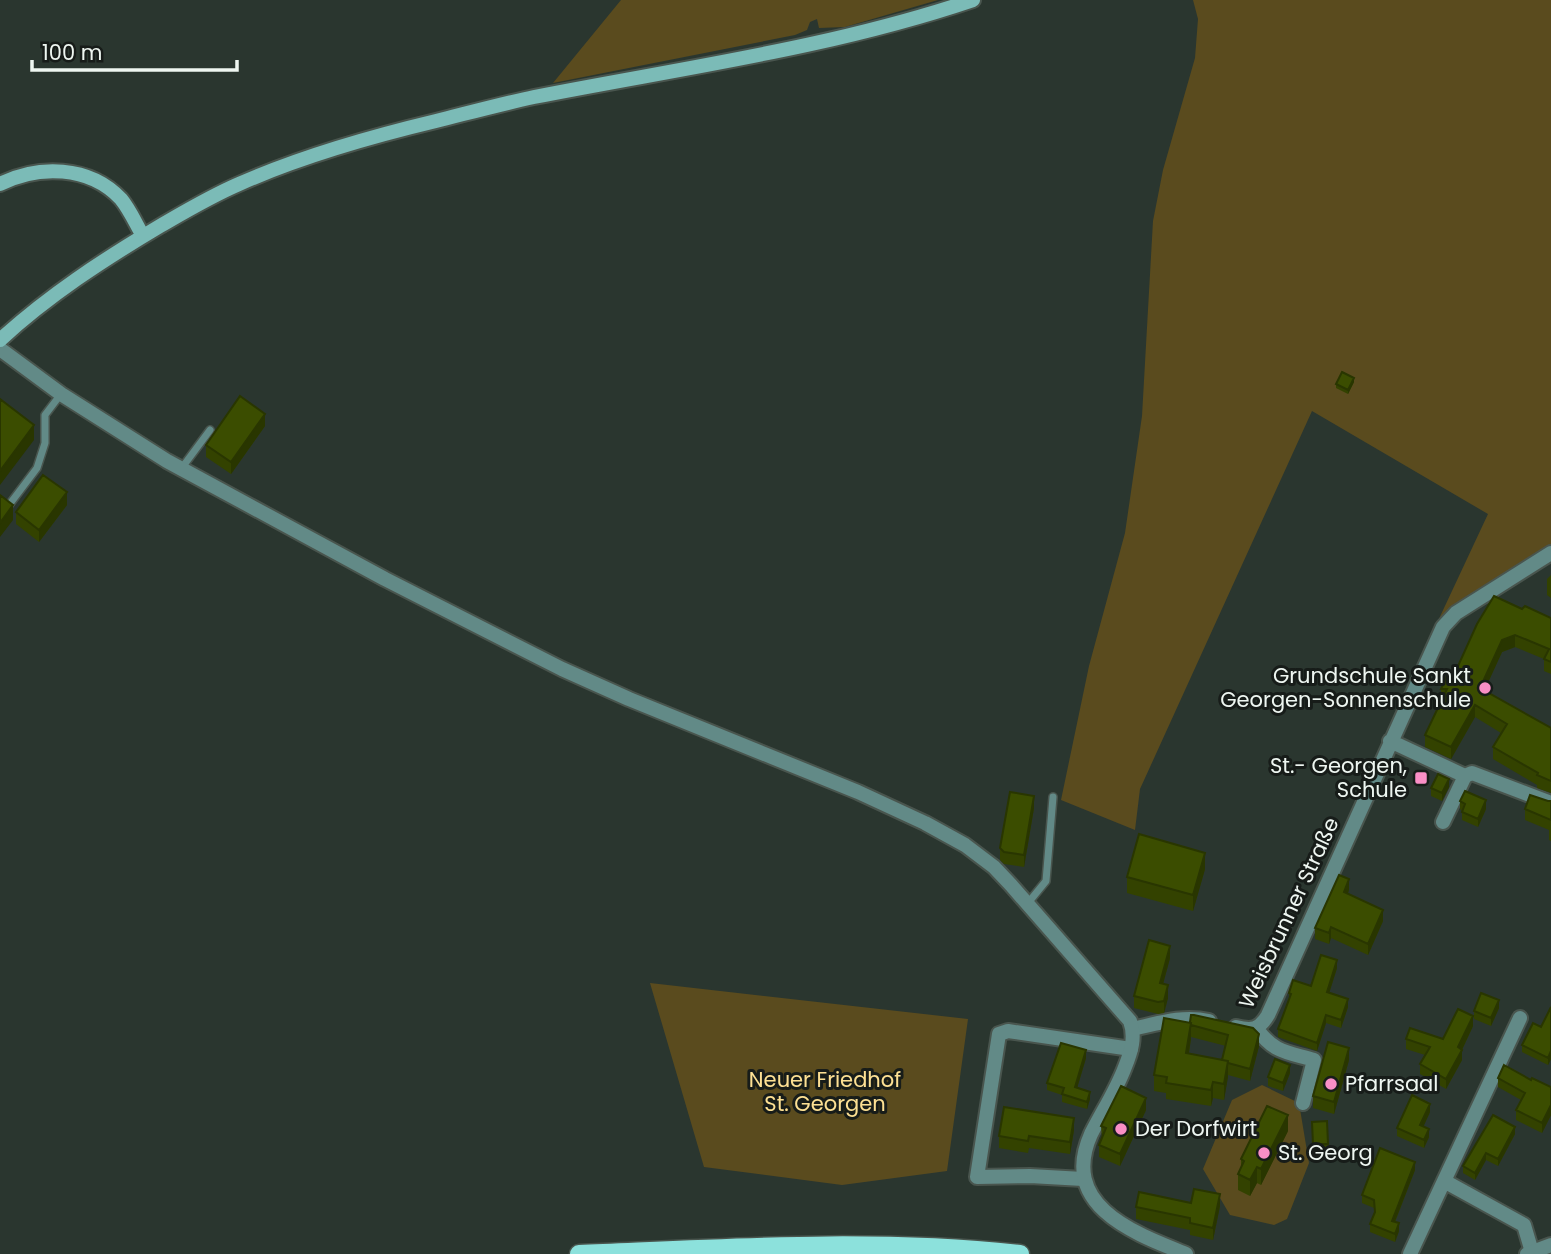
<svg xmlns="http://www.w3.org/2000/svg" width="1551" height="1254" viewBox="0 0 1551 1254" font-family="Poppins,sans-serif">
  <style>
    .green { fill: #5a4b1e }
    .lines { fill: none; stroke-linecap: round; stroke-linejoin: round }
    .service-casing { stroke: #49554e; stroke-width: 10 }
    .minor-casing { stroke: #49554e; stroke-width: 18 }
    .tertiary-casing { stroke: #49554e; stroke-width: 18 }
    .secondary-casing { stroke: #49554e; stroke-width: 18 }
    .primary-casing { stroke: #49554e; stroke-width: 21 }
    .service { stroke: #628a87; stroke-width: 7 }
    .minor { stroke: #628a87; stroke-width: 14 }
    .tertiary { stroke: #628a87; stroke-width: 14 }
    .secondary { stroke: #7bbbb7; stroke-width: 14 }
    .primary { stroke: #8ce1dc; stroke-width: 18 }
    .wall { fill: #334200; fill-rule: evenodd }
    .shaded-wall { fill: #293600 }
    .building { fill: #3b4d00; stroke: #293600; stroke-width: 2 }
    .poi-dot { fill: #fa8fc6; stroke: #171c19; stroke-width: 2.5 }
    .labels { text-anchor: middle; stroke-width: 6; stroke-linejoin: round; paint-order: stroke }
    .poi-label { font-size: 21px; fill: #eef6f1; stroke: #171c19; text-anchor: start }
    .street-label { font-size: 21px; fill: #eef6f1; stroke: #171c19 }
    .park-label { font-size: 21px; fill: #fde093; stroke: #171c19 }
  </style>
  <rect width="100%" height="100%" fill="#2a362f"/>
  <!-- green -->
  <path class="green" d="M621,0H938L845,27L819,28L817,19L810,22L807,30L795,35L553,83Z
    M1193,0H1551V547L1437,623L1488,514L1312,411L1140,789L1135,830L1061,800L1089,666L1125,533L1142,416L1153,221L1163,170L1195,58L1198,19Z
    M650,983L968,1019L947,1171L842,1185L704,1167Z
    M1262,1085L1299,1103L1309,1163L1287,1219L1274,1225L1230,1215L1203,1169L1232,1100Z"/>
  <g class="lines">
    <!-- service casing -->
    <g class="service-casing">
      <path id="service" d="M181,469L210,430
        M9,505L37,468L45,443V415L61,394
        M1028,903L1046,881L1053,797"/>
    </g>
    <!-- minor casing -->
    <g class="minor-casing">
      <path id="minor" d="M1390,741L1465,776L1472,773L1551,803
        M1443,822L1465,776
        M1236,1027C1252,1031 1259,1030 1268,1015L1443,627L1456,613L1551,553
        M1133,1029C1159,1023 1183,1015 1209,1021
        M1257,1029C1274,1053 1287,1052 1314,1060L1303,1103
        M1083,1179L1030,1176L977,1177L999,1034L1008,1031L1131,1049
        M1444,1181L1524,1225L1532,1252
        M1410,1254L1520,1018"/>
    </g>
    <!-- tertiary casing -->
    <g class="tertiary-casing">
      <path id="tertiary" d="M0,349L61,394L167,461L385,579L562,669L629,699L858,792L925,823L965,845L994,867L1011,885L1130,1021C1136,1037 1131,1052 1125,1067C1116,1091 1102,1112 1091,1134C1059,1206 1134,1233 1186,1254
        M1527,1254L1551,1245"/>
    </g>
    <!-- secondary casing -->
    <g class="secondary-casing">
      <path id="secondary" d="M0,184C38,165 89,165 121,199C130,210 136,224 143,236
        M0,340C49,295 103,260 160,226C186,211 211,196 239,184C302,156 369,137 436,121C468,113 501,104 534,97C681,68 831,48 973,0"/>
    </g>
    <!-- primary casing -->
    <g class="primary-casing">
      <path id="primary" d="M579,1254C726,1248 873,1238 1020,1254"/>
    </g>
    <!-- service -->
    <use href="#service" class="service"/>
    <!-- minor -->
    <use href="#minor" class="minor"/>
    <!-- tertiary -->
    <use href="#tertiary" class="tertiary"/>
    <!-- secondary -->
    <use href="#secondary" class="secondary"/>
    <!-- primary -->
    <use href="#primary" class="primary"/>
  </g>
  <!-- wall -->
  <path class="wall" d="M1354,382L1348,394L1336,388V384Z
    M265,426L231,474L206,457V445Z
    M67,505L39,542L16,524V512Z
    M1551,575V598L1547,595V579Z
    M1522,609L1551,618V674L1544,671V659L1515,647L1502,652L1484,691L1551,728V793L1537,788V785L1493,759V747L1501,733L1475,717L1451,759L1425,747V735L1441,701V689Z
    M1449,787L1442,801L1431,796V788Z
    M1460,801L1486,809L1478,827L1462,820V811L1460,809Z
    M1551,801V841L1549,840V830L1525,820V809Z
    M1034,808L1024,867L1004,864L1000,860V848Z
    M1205,869L1193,911L1127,893V877Z
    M1349,890L1348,893L1383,921L1368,955L1331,938L1329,944L1315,939V928Z
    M1170,958L1163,984L1168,998L1164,1013L1158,1014L1134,1008V996Z
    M1337,968L1329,993L1348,1007L1341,1028L1326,1023L1317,1051L1278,1037V1029L1289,999V993L1311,986Z
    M1551,1007V1059L1548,1065L1522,1052V1045L1541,1027Z
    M1499,1008L1491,1026L1474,1019V1011Z
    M1191,1015L1259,1046L1250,1081L1228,1075L1224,1100L1213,1098L1211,1106L1166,1099V1093L1154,1091V1075L1190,1022ZM1191,1037L1226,1046L1222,1060L1189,1054Z
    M1473,1026L1462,1050V1060L1446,1089L1420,1074V1064L1425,1055L1406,1049V1039H1443Z
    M1086,1058L1077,1088L1090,1099L1087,1109L1062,1102V1095L1047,1090V1083Z
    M1349,1060L1334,1114L1313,1108V1096Z
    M1290,1073L1283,1091L1268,1086V1077Z
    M1498,1078L1531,1080L1551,1087V1115L1542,1133L1516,1120V1110L1521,1100L1498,1087Z
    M1146,1110L1120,1166L1099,1157V1145L1102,1138L1101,1126Z
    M1430,1112L1423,1127L1429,1137L1424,1148L1397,1136V1128Z
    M1327,1121L1328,1152H1313L1312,1122Z
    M1074,1130L1070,1154L1029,1148L1028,1153L999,1148V1136Z
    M1288,1131L1261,1185L1257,1183L1250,1196L1238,1190V1174L1241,1168V1159Z
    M1515,1134L1498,1166L1486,1160L1475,1180L1463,1173V1166Z
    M1415,1170L1395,1222L1399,1231L1395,1242L1370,1232V1224L1374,1213V1208L1362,1203V1195Z
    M1191,1203L1220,1206L1213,1240L1190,1235V1230L1136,1219V1207Z"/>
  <!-- shaded-wall -->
  <path class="shaded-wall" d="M1354,378V382L1348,394V390Z
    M265,414V426L231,474V462Z
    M34,425V440L0,485V471Z
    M67,492V505L39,542V530Z
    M13,505V520L0,537V523Z
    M1515,635V647L1502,652L1480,700V688L1502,640Z
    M1475,705V717L1451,759V747Z
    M1449,779V787L1442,801V793Z
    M1034,796V808L1024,867V855Z
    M1486,800V809L1478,827V819Z
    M1205,853V869L1193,911V895Z
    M1349,879V890L1344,903V892Z
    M1383,910V921L1368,955V944Z
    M1331,927V938L1329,944V933Z
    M1170,946V958L1160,995V983Z
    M1337,960V968L1327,1000V992Z
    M1168,985V998L1164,1013V1001Z
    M1348,999V1007L1341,1028V1020Z
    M1499,1000V1008L1491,1026V1018Z
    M1326,1015V1023L1317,1051V1043Z
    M1473,1016V1026L1459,1056L1462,1050V1060L1446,1089V1079L1458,1047Z
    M1191,1023V1039L1186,1069V1053Z
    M1259,1034V1046L1250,1081V1069Z
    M1349,1048V1060L1334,1114V1102Z
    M1086,1050V1058L1075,1095V1087Z
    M1551,1051V1059L1548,1065V1058Z
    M1228,1061V1077L1224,1100V1084Z
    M1290,1065V1073L1283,1091V1083Z
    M1213,1082V1098L1211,1106V1090Z
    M1090,1092V1099L1087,1109V1102Z
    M1146,1098V1110L1120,1166V1154Z
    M1430,1104V1112L1420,1134V1125Z
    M1551,1105V1115L1542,1133V1123Z
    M1288,1115V1131L1261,1185V1169Z
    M1074,1118V1130L1070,1154V1142Z
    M1515,1127V1134L1498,1166V1159Z
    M1429,1129V1137L1424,1148V1140Z
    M1486,1153V1160L1475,1180V1173Z
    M1415,1162V1170L1392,1229V1221Z
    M1257,1167V1183L1250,1196V1180Z
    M1220,1194V1206L1213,1240V1228Z
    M1399,1223V1231L1395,1242V1234Z"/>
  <!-- building -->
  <path class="building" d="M1342,372L1354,378L1348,390L1336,384Z
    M240,396L265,414L231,462L206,445Z
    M0,399L34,425L0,471Z
    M43,475L67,492L39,530L16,512Z
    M0,495L13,505L0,523Z
    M1494,596L1522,609L1525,606L1551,618V662L1544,659L1549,649L1515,635L1502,640L1480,688L1551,728V781L1537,775L1538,773L1493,747L1507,724L1475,705L1451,747L1425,735L1447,689H1441L1449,671L1454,675L1477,624Z
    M1438,774L1449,779L1442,793L1431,788Z
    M1465,791L1486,800L1478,819L1462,812L1465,804L1460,801Z
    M1010,792L1034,796L1024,855L1004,852L1000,848Z
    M1530,795L1548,801H1551V820L1525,809Z
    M1139,834L1205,853L1193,895L1127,877Z
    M1339,875L1349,879L1344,892L1383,910L1368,944L1331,927L1329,933L1315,928Z
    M1149,940L1170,946L1160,983L1168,985L1164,1001L1158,1002L1134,996Z
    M1321,955L1337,960L1327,992L1348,999L1341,1020L1326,1015L1317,1043L1278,1029L1291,994L1289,993L1293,980L1311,986Z
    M1481,993L1499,1000L1491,1018L1474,1011Z
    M1551,1007V1051L1548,1058L1522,1045L1533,1023L1541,1027Z
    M1458,1009L1473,1016L1458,1047L1462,1050L1446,1079L1420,1064L1430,1047L1406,1039L1410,1028L1443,1039Z
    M1191,1015H1194L1253,1028L1259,1034L1250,1069L1228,1063V1061L1222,1060L1228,1035L1191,1025V1023L1190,1022Z
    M1164,1018L1191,1023L1186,1053L1228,1061L1224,1084L1213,1082L1211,1090L1166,1083L1167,1077L1154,1075Z
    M1328,1042L1349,1048L1334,1102L1313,1096Z
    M1061,1043L1086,1050L1075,1087L1090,1092L1087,1102L1062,1094L1064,1088L1047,1083Z
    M1275,1059L1290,1065L1283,1083L1268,1077Z
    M1504,1065L1531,1080L1532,1078L1551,1087V1105L1542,1123L1516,1110L1525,1093L1498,1078Z
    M1121,1086L1146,1098L1120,1154L1099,1145L1106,1128L1101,1126Z
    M1412,1095L1430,1104L1420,1125L1429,1129L1424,1140L1397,1128Z
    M1267,1106L1288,1115L1261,1169L1257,1167L1250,1180L1238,1174L1244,1161L1241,1159Z
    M1004,1107L1074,1118L1070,1142L1029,1136L1028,1141L999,1136Z
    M1493,1115L1515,1127L1498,1159L1486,1153L1475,1173L1463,1166Z
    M1327,1121L1328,1144H1313L1312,1122Z
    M1380,1148L1415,1162L1392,1221L1399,1223L1395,1234L1370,1224L1375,1212L1374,1200L1362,1195Z
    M1194,1189L1220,1194L1213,1228L1190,1223V1218L1136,1207L1139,1192L1191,1203Z"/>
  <!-- markers -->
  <g class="poi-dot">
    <circle cx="1485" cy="688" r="7"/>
    <rect x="1414" y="771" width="14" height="14" rx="3.5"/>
    <circle cx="1331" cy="1084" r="7"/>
    <circle cx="1121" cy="1129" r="7"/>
    <circle cx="1264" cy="1153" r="7"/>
  </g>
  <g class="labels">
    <!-- poi labels -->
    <g class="poi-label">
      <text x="1471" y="683" text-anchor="end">Grundschule Sankt<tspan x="1471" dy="24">Georgen-Sonnenschule</tspan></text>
      <text x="1407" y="773" text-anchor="end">St.- Georgen,<tspan x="1407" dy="24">Schule</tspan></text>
      <text x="1345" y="1091">Pfarrsaal</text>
      <text x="1135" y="1136">Der Dorfwirt</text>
      <text x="1278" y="1160">St. Georg</text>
    </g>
    <!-- street labels -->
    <g class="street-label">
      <text transform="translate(1289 913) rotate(-65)" y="7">Weisbrunner Straße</text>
    </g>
    <!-- park labels -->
    <g class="park-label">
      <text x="825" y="1087">Neuer Friedhof<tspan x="825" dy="24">St. Georgen</tspan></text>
    </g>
  </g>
  <!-- scale -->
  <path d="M32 60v10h205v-10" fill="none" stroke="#eef6f1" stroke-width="3.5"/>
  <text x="42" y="60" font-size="21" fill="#eef6f1" stroke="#171c19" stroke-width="5" paint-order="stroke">100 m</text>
</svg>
